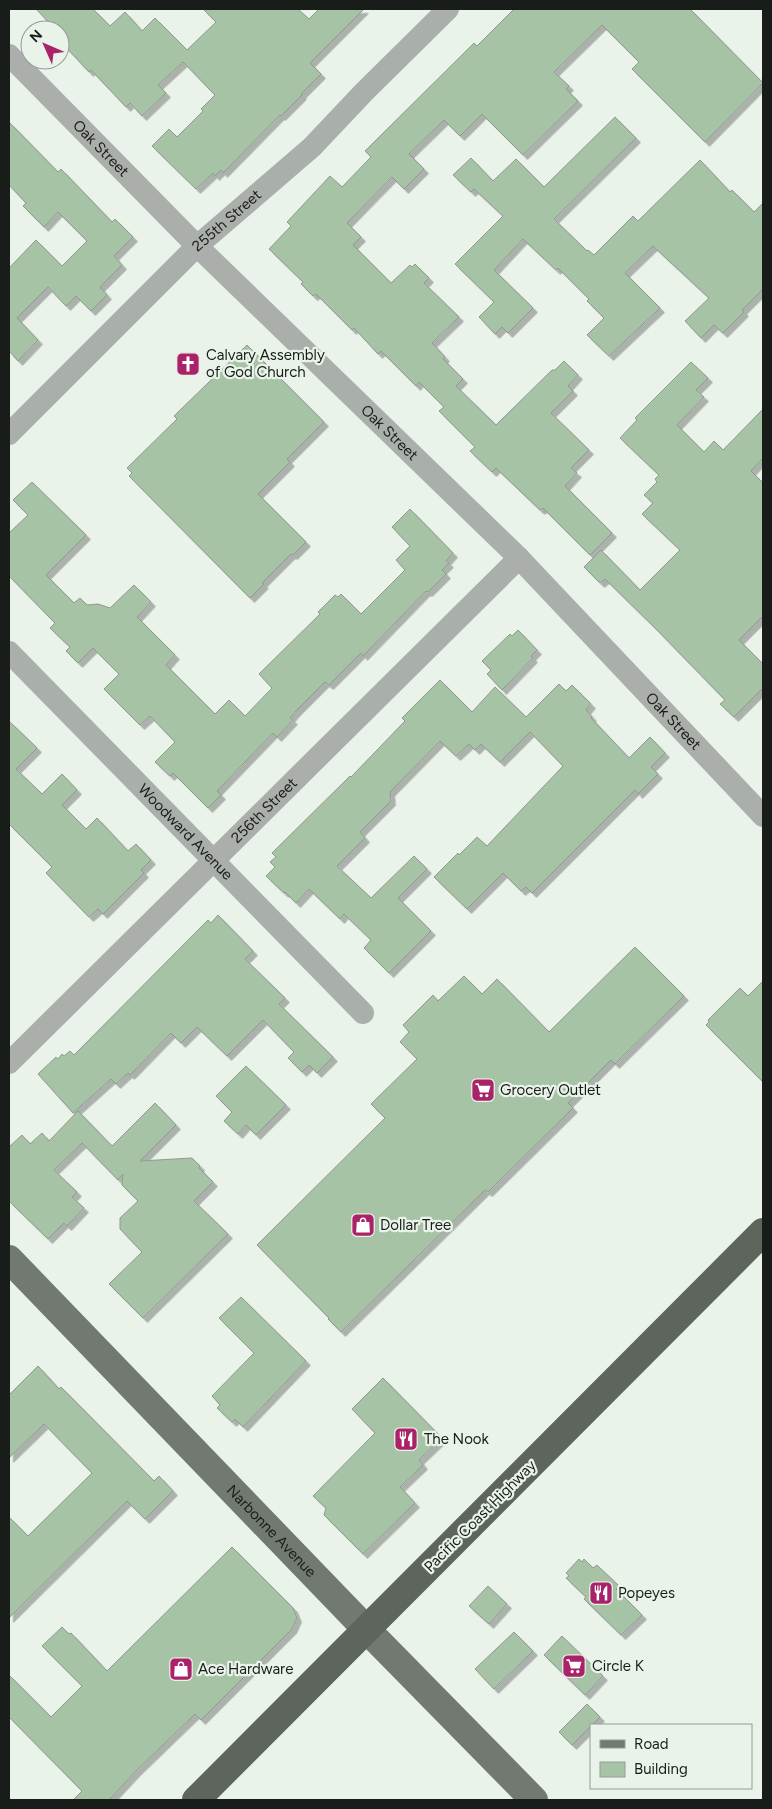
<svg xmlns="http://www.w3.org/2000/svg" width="772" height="1809" viewBox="0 0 772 1809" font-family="Figtree,sans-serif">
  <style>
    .building { fill: #a7c3a6; stroke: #909990; filter: url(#shadow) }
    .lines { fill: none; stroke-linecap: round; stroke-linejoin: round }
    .minor { stroke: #abafab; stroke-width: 22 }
    .major { stroke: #717971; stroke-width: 28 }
    .highway { stroke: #5d655d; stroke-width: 28 }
    .labels { text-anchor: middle; stroke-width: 4.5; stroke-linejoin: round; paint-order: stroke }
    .street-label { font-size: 15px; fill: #191d19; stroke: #e9f3e9 }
    .poi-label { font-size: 15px; fill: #191d19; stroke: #e9f3e9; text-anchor: start }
  </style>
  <defs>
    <filter id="shadow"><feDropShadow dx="4.5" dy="4.5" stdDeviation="0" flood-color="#0004"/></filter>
  </defs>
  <rect width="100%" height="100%" fill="#e9f3e9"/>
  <!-- building -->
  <path class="building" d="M36,9H93L110,26L125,12L142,31L155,18L187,50L216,22L203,9H298L309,19L319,9H364L310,63L321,74L301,94L302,95L281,116L280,115L223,173L221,170L215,176L213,173L196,189L152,146L169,129L177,137L203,111L201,109L215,95L183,62L158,85L166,93L142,116L130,103L126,107L91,70L89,72L60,41V30H56Z
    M514,9H690L763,83L705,142L632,69L639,62L602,25L554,72L569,86L566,89L578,101L523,155L482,114L460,136L444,120L409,154L424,169L404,189L392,177L347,223L361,237L353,245L391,283L410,265L412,267L415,264L429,278L424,283L459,317L432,343L445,357L443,359L463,379L456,386L496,425L552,370H555L564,361L578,375L568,386L573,391L551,413L589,450L571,468L577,473L565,486L612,533L590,555L543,508L540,510L496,468L492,472L470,451L475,447L439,411L444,407L419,382L416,386L381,351L378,354L354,328L352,330L316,294L313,296L301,284L303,282L269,249L291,226L287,222L330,176L342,187L371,157L365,151L474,43L477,46Z
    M615,117L636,138L554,219L587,251L588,250L594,255L633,216L638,221L700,160L730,192L732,190L754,212L763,203V289L742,310L744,312L723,333L714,325L701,338L685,321L709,298L653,246L625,273L660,308L609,356L587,335L604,318L587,301L589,299L558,268L556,270L523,239L494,270L533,308L508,333L502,327L495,334L479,317L494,302L455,264L503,216L474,189L471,192L453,175L471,158L493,181L516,159L544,187Z
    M9,122L58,172L61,169L112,222L115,219L133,237L114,256L122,265L100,287L107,295L91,311L76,296L66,306L48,287L17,318L38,340L18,361L9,351V268L36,240L62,266L87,241L58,212L44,227L23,206L26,203L9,185Z
    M247,345L324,422L287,459L290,462L258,494L306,542L293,555L291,554L262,583L264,584L250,598L129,476L132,473L127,468L177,419L174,416Z
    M691,362L708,378L696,390L704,397L677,425L704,452L714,441L723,450L763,409V458L751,471L763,483V616L739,640L763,664V688L734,717L720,704L725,700L655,628L605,579L600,583L584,567L601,550L640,590L680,550L642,514L653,503L644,495L657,482L655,479L659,475L620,438L637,420L635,418Z
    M32,482L86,535L46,575L74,603L80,598L87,605L98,604L110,608L134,585L151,602L137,617L175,655L166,665L215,714L229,700L245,716L272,688L259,674L320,614L318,612L335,595L338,597L341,594L361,614L405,570L396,560L410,546L392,527L410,509L453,553L446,561L449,563L442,570L446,574L428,592L426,591L363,656L361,653L329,685L325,682L295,712L290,718L293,720L277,737L273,733L217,791L221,795L208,808L173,773L170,776L155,762L175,742L150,716L140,725L104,689L119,674L93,648L78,663L66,651L70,647L50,628L55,623L9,576V533L28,515L13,500Z
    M518,630L537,650L531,656L533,658L502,690L487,674L491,670L482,661L510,634L512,636Z
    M440,680L472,712L495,687L526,717L559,684L566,691L572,685L591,704L586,710L592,717L591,718L629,758L650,737L665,753L651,767L658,774L638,794L635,790L532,893L526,887L521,891L503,873L467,909L434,877L458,853L459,855L477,837L487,846L563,766L530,732L500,762L481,744L475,750L469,744L456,756L440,741L390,792L391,801L360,832L365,838L337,866L371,898L414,856L427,869L398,898L431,931L389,973L364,948L371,940L344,914L340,919L309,889L296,903L285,892L284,893L266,876L275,867L270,862L276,857L272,853L350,776L351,777L405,721L402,718Z
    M9,721L37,748L16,769L42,794L62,774L77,790L62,805L86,829L97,818L128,851L136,844L151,860L141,870L144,873L103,914L98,909L89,917L46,873L52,867L9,824Z
    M218,915L253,951L245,959L285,998L279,1004L333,1057L317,1073L309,1065L302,1072L288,1058L294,1052L263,1020L227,1056L197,1027L181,1043L171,1033L130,1075L128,1073L116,1084L111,1079L73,1113L38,1074L56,1057L58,1059L62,1054L64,1056L70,1051L74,1055L208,920L211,923Z
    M635,947L684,996L615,1064L611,1060L568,1103L573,1108L488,1192L485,1190L341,1332L328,1319L329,1318L257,1245L385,1118L371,1104L417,1059L400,1042L409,1032L403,1025L433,995L438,1001L464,976L482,994L497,979L549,1032Z
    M763,981V1082L706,1025L709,1022L708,1020L740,988L748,996Z
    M246,1066L286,1105L256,1135L246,1125L238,1134L224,1121L232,1112L216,1096Z
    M155,1103L176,1125L140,1161L192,1158L200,1166L199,1168L213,1182L194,1201L228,1234L143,1318L109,1284L142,1252L120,1229V1218L138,1201L122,1185L123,1174L118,1180L82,1143L54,1170L77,1192L72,1197L84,1208L67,1226L64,1223L48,1239L9,1201V1147L22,1135L30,1144L42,1133L49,1141L78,1111L112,1146Z
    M241,1297L306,1361L243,1427L235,1419L232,1422L217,1408L220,1405L212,1396L254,1353L219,1318Z
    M38,1366L59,1389L61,1387L154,1481L159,1476L173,1491L145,1519L127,1501L9,1618V1517L28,1536L92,1473L44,1424L9,1458V1395Z
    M383,1378L442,1438L419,1460L423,1465L400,1487L415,1503L363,1554L324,1515L326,1508L313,1496L375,1433L352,1409Z
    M232,1547L293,1608L297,1618L292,1629L201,1720L195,1714L135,1772L109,1800H73L82,1791L9,1717V1675L51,1717L82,1686L42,1646L62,1627L69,1634L71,1633L107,1671Z
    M579,1559L582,1562L584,1559L593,1568L597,1565L619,1586L616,1589L642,1615L621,1635L584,1599L586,1597L566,1578L569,1576L566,1573Z
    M488,1586L507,1604L489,1624L469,1606Z
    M514,1632L533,1651L494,1689L475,1669Z
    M562,1636L603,1676L585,1695L544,1655Z
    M587,1704L600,1717L572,1745L559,1732Z"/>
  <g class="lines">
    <!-- minor -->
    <g class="minor">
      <path id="s1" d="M9,55L197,246L519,558L763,816"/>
      <path id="s2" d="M9,434L197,246L312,147L364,92L448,9"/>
      <path id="s3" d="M9,652L363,1013"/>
      <path id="s4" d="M9,1063L519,558"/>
    </g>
    <!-- major -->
    <path class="major" id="s5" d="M9,1259L366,1629L534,1800"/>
    <!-- highway -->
    <path class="highway" d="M196,1800L763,1232"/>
  </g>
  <!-- icons -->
  <defs>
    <g id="church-square" transform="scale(1.25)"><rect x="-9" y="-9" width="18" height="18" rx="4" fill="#aa2369" stroke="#e9f3e9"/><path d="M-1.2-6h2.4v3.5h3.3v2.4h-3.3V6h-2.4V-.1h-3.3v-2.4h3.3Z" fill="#fff"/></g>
    <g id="supermarket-square" transform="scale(1.25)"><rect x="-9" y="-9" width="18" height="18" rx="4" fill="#aa2369" stroke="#e9f3e9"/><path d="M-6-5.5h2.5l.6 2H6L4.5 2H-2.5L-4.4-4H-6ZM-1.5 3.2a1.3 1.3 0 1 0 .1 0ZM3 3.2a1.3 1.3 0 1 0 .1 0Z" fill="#fff"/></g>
    <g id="shop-square" transform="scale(1.25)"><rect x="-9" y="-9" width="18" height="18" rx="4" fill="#aa2369" stroke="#e9f3e9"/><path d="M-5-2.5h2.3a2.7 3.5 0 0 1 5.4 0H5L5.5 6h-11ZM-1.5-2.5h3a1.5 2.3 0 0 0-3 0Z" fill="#fff"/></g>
    <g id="restaurant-square" transform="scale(1.25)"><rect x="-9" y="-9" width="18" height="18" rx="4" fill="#aa2369" stroke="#e9f3e9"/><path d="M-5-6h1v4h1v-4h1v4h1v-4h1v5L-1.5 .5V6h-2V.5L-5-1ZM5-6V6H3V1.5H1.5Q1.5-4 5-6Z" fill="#fff"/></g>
  </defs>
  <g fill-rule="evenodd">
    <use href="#church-square" x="188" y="364"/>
    <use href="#supermarket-square" x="483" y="1090"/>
    <use href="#shop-square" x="363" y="1225"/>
    <use href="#restaurant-square" x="406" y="1439"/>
    <use href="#restaurant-square" x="601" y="1593"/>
    <use href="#supermarket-square" x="574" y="1666"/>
    <use href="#shop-square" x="181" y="1669"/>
  </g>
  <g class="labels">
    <!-- street labels -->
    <g class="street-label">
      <text dy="5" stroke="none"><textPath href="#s1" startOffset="131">Oak Street</textPath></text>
      <text dy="5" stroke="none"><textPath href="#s2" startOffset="305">255th Street</textPath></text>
      <text dy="5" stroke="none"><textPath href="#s1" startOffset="536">Oak Street</textPath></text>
      <text dy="5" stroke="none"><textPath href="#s1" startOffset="941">Oak Street</textPath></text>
      <text dy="5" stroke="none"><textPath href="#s4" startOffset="359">256th Street</textPath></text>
      <text dy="5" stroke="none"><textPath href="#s3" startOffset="252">Woodward Avenue</textPath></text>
      <text transform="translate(480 1516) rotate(-45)" y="5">Pacific Coast Highway</text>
      <text dy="5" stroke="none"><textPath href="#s5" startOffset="378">Narbonne Avenue</textPath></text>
    </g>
    <!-- poi labels -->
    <g class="poi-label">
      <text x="206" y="360">Calvary Assembly<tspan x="206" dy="17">of God Church</tspan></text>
      <text x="500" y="1095">Grocery Outlet</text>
      <text x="380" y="1230">Dollar Tree</text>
      <text x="424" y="1444">The Nook</text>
      <text x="618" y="1598">Popeyes</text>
      <text x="592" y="1671">Circle K</text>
      <text x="198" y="1674">Ace Hardware</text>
    </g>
  </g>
  <!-- border -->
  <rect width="772" height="1809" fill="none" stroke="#191d19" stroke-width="20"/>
  <!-- legend -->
  <rect x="590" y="1724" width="162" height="65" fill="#e9f3e9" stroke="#969d96"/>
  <rect x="600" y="1740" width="25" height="8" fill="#717971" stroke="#969d96"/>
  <text x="634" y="1749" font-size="15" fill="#191d19">Road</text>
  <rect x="600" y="1762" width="25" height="15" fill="#a7c3a6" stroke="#969d96"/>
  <text x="634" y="1774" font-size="15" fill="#191d19">Building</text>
  <!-- north arrow -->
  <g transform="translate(45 45) rotate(315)"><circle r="24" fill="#e9f3e9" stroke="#969d96"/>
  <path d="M0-4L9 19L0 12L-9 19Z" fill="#aa2369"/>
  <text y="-8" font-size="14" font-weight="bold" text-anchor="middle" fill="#191d19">N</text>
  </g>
</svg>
